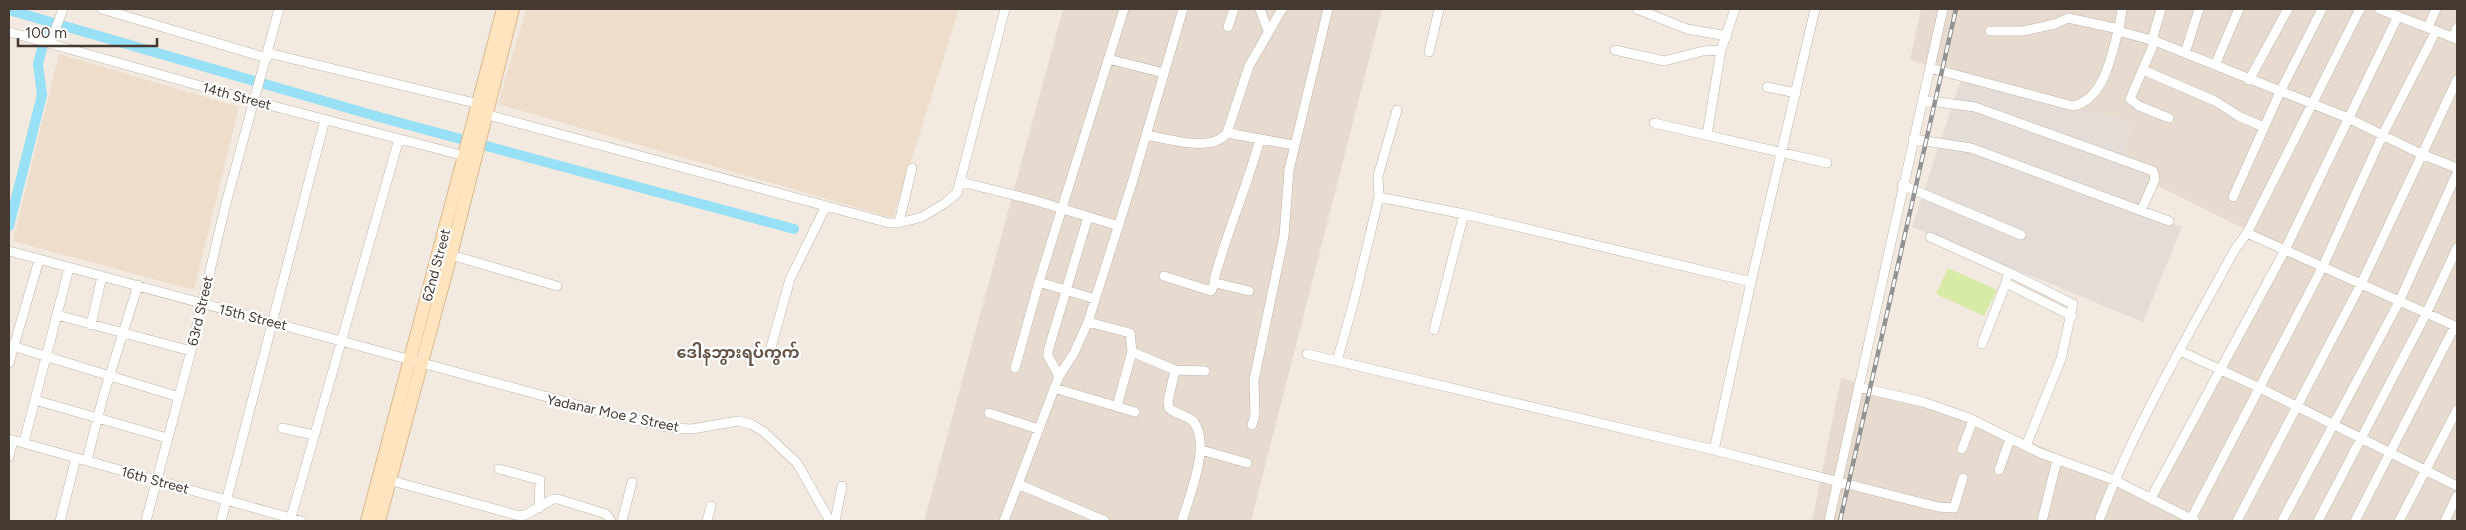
<svg xmlns="http://www.w3.org/2000/svg" width="2466" height="530" viewBox="0 0 2466 530" font-family="Figtree,'Noto Sans Myanmar',sans-serif">
  <style>
    .residential { fill: #e7dbcf }
    .industrial { fill: #e4dcd7 }
    .education { fill: #edddca }
    .green { fill: #d8eba6 }
    .lines { fill: none; stroke-linecap: round; stroke-linejoin: round }
    .canal { stroke: #97e0f5; stroke-width: 10 }
    .minor-casing { stroke: #c1b3a6; stroke-width: 10 }
    .secondary-casing { stroke: #d9b98f; stroke-width: 14 }
    .minor { stroke: #fff; stroke-width: 9 }
    .secondary { stroke: #ffe4bf; stroke-width: 12 }
    .rail-casing { stroke: #939393; stroke-width: 4.5 }
    .rail { stroke: #fff; stroke-width: 2.5; stroke-dasharray: 8; stroke-linecap: butt }
    .labels { text-anchor: middle; stroke-width: 4.5; stroke-linejoin: round; paint-order: stroke }
    .street-label { font-size: 14px; fill: #443a32; stroke: #fff }
    .quarter-label { font-size: 16px; font-weight: bold; fill: #675548; stroke: #fff }
  </style>
  <rect width="100%" height="100%" fill="#f2eae1"/>
  <!-- residential -->
  <path class="residential" d="M1063,9H1382L1251,521H924Z
    M1921,9H2457V521H1812L1841,378L1972,416L2151,496L2281,247L2156,185L2124,158L2132,123L1910,60Z"/>
  <!-- industrial -->
  <path class="industrial" d="M1963,74L2132,123L2124,158L2156,185L2145,213L2182,227L2143,322L1912,227Z"/>
  <!-- education -->
  <path class="education" d="M526,9H959L893,218L498,104Z
    M59,54L239,107L194,290L13,241Z"/>
  <!-- green -->
  <path class="green" d="M1948,268L1997,290L1984,316L1936,294Z"/>
  <g class="lines">
    <!-- canal -->
    <path class="canal" d="M9,10L379,117L794,229
      M9,226L42,95L38,64L49,22"/>
    <!-- minor casing -->
    <g class="minor-casing">
      <path id="minor" d="M102,9L267,58
        M1260,9L1268,31
        M1637,9L1687,29L1727,36
        M2379,9L2457,39
        M1228,27L1234,9
        M2428,27L2436,9
        M2119,29L2122,9
        M1990,31H2023L2055,24L2068,18L2119,29L2118,31
        M9,32L254,101L465,156
        M2453,38L2457,28
        M2152,40L2161,9
        M2155,41L2130,99L2139,106L2169,118
        M50,44L63,9
        M1615,50L1664,61L1703,51L1721,50
        M1429,52L1439,9
        M268,53L479,104
        M2185,53L2199,9
        M1108,59L1164,73
        M2215,65L2239,9
        M1930,68L2073,106C2104,99 2111,57 2118,31L2155,41L2348,118L2421,154L2457,168
        M2143,70L2215,101L2240,117L2264,127
        M2249,80L2288,9
        M1767,87L1796,93
        M1923,100L1975,107L2153,171L2155,179L2141,211
        M481,113L889,223H899L922,217L945,203L957,193L1005,9
        M1654,123L1827,163
        M1227,133L1294,145
        M1146,135C1168,139 1212,153 1227,133L1249,66L1282,9
        M1707,135L1721,50L1735,9
        M1913,139L1971,148L2169,221
        M961,182L1030,199L1119,226
        M1902,185L2021,235
        M1379,197L1464,214L1751,282L1815,9
        M2233,197L2280,92L2322,9
        M899,223L912,168
        M2247,233L2360,9
        M1930,237L2008,272L2006,283L1982,344
        M9,251L614,415L672,428L692,429L738,421L751,424L764,432L797,463L830,521
        M451,255L557,286
        M2008,272L2073,304L2061,359L2026,446
        M1164,276L1211,291L1215,282
        M1039,282L1095,299
        M2006,283L2072,316
        M1249,291L1216,283L1214,280C1227,232 1247,187 1260,139
        M57,315L191,351
        M1088,322L1130,333L1132,352L1175,370L1168,401L1169,408C1176,415 1190,415 1195,424C1210,447 1189,497 1182,521
        M91,325L102,276
        M1434,330L1464,214
        M9,345L179,397
        M770,351L790,279L826,206
        M2180,351L2260,388L2457,486
        M1307,354L1714,450L1938,507L1954,508L1963,478
        M1337,361L1354,301L1379,197L1378,176L1397,110
        M9,363L39,260
        M1015,368L1039,282L1124,9
        M1175,370L1205,371
        M1059,376L1048,356V351L1088,217
        M1858,387L1923,402L1969,418L2040,453L2114,480L2195,521
        M1054,388L1135,412
        M35,400L167,438
        M1117,406L1132,352
        M989,413L1038,429
        M1252,425L1255,415L1254,380L1284,236L1289,170L1328,9
        M282,428L313,435
        M9,439L301,521
        M24,442L69,268
        M1962,449L1973,420
        M1201,450L1247,463
        M1714,450L1751,282
        M9,457L13,440
        M87,460L103,397L138,285
        M499,469L540,480L539,508
        M1999,470L2010,439
        M385,479L520,516L525,515L553,499H558L606,514L611,521
        M1018,484L1105,521
        M2151,498L2285,250L2398,16
        M2100,518C2135,425 2187,338 2234,251L2247,233L2455,326L2355,521
        M2191,519L2323,266L2383,134L2436,31
        M60,521L76,458
        M146,521L191,351L226,203L279,9
        M221,521L325,119
        M290,521L399,139
        M622,521L632,482
        M707,521L711,506
        M835,521L842,486
        M1004,521L1059,376L1074,353L1088,322L1132,183L1183,9
        M1829,521L1943,9
        M2042,521L2057,460
        M2237,521L2362,282L2457,80
        M2282,521L2399,302L2457,173
        M2318,521L2426,314L2457,248
        M2399,521L2457,410
        M2445,521L2457,496"/>
    </g>
    <!-- secondary casing -->
    <g class="secondary-casing">
      <path id="secondary" d="M367,521L503,9
        M379,521L451,255L513,9"/>
    </g>
    <!-- minor -->
    <use href="#minor" class="minor"/>
    <!-- secondary -->
    <use href="#secondary" class="secondary"/>
    <!-- rail casing -->
    <g class="rail-casing">
      <path id="rail" d="M1840,521L1956,9"/>
    </g>
    <!-- rail -->
    <use href="#rail" class="rail"/>
  </g>
  <g class="labels">
    <!-- street labels -->
    <g class="street-label">
      <text transform="translate(237 96) rotate(15)" y="5">14th Street</text>
      <text transform="translate(436 265) rotate(-75)" y="5">62nd Street</text>
      <text transform="translate(200 311) rotate(-77)" y="5">63rd Street</text>
      <text transform="translate(253 317) rotate(14)" y="5">15th Street</text>
      <text transform="translate(613 413) rotate(12)" y="5">Yadanar Moe 2 Street</text>
      <text transform="translate(155 480) rotate(15)" y="5">16th Street</text>
    </g>
    <!-- quarter labels -->
    <g class="quarter-label">
      <text x="738" y="358">ဒေါနဘွားရပ်ကွက်</text>
    </g>
  </g>
  <!-- border -->
  <rect width="2466" height="530" fill="none" stroke="#443a32" stroke-width="20"/>
  <!-- scale -->
  <path d="M18 38v8h139v-8" fill="none" stroke="#443a32" stroke-width="2.5"/>
  <text x="25" y="38" font-size="15" fill="#443a32" stroke="#ffffff" stroke-width="4" paint-order="stroke">100 m</text>
</svg>
